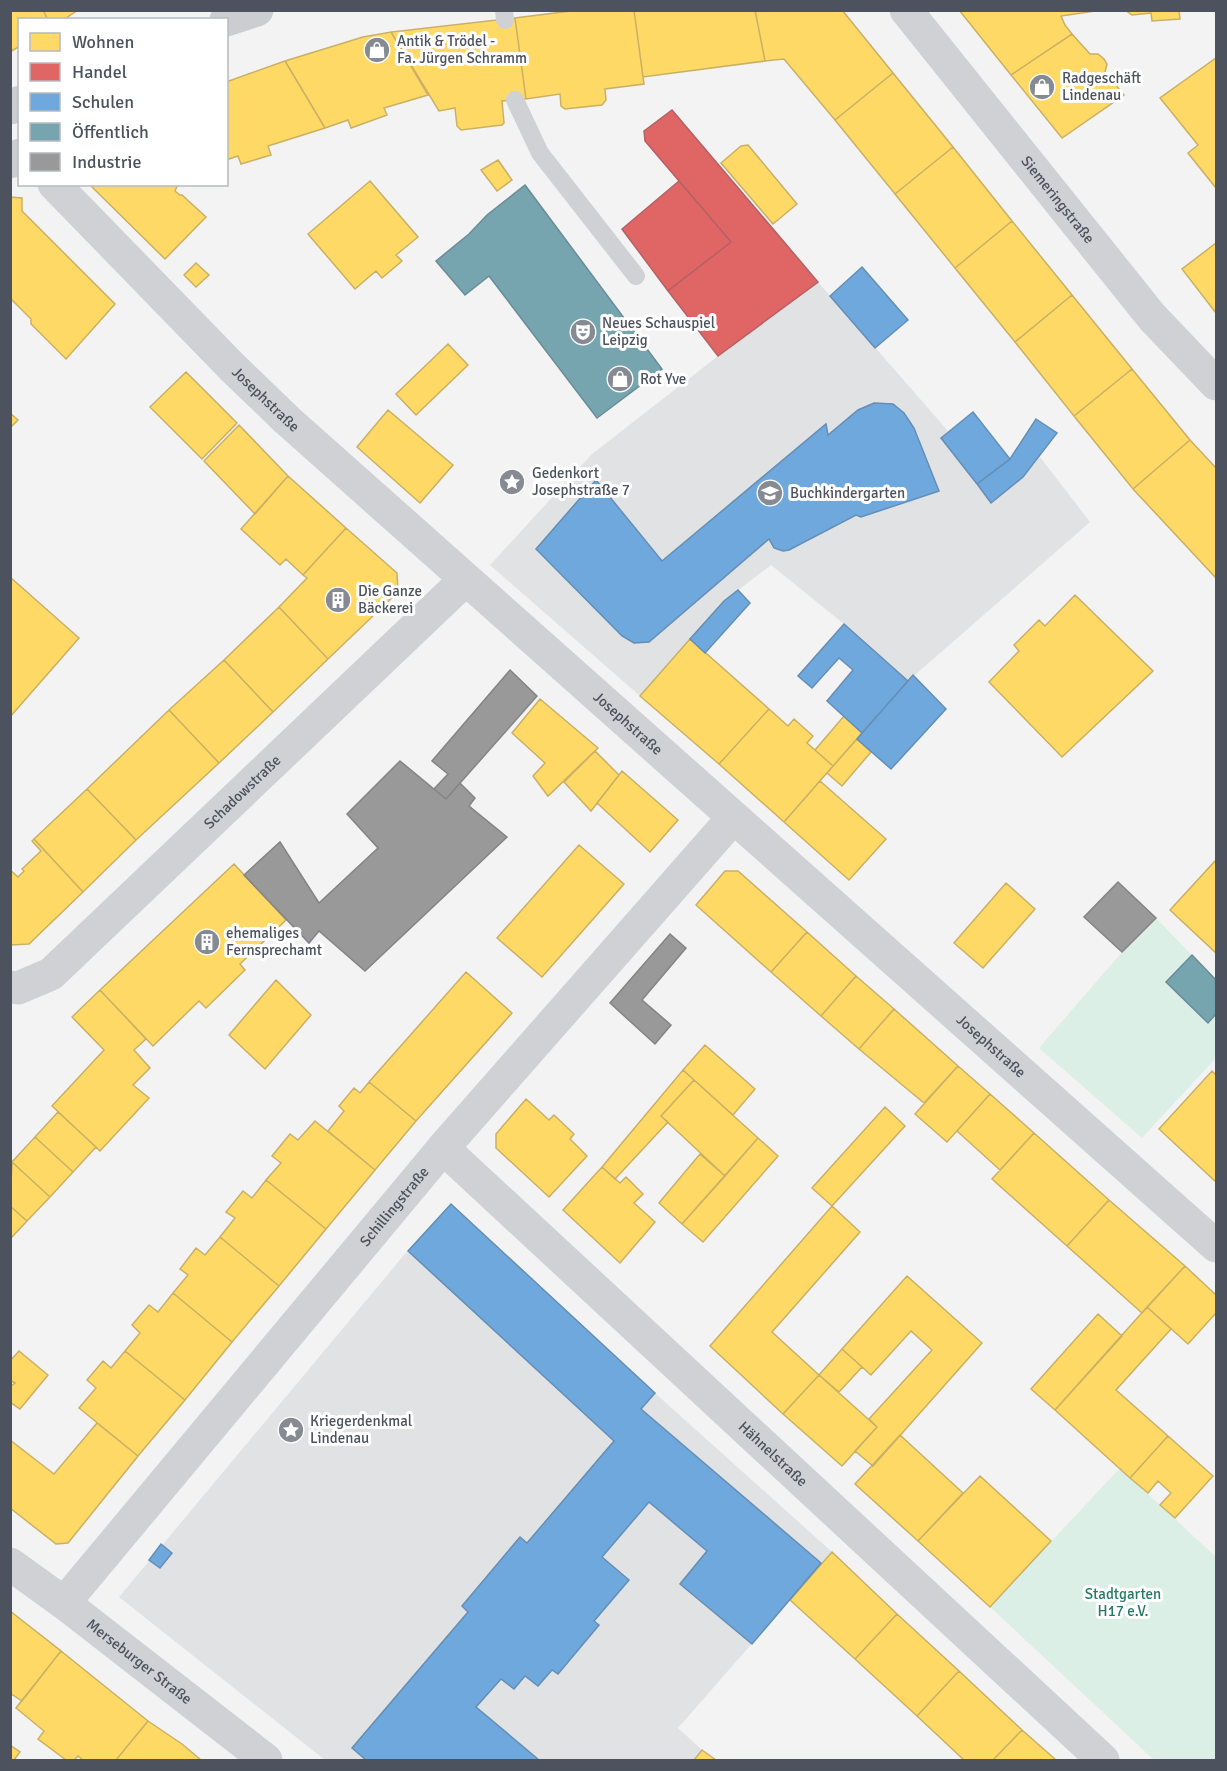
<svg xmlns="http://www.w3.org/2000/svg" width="1227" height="1771" viewBox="0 0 1227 1771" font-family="Signika,sans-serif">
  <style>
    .education { fill: #e1e2e3 }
    .green { fill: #dbefe7 }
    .homes { fill: #ffd966; stroke: #c9b064; stroke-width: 1.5 }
    .shops { fill: #e06666; stroke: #b46064; stroke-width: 1.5 }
    .schools { fill: #6fa8dc; stroke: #648eb6; stroke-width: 1.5 }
    .public { fill: #76a5af; stroke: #698c97; stroke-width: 1.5 }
    .industry { fill: #999; stroke: #828487; stroke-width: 1.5 }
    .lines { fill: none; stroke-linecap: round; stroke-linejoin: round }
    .service { stroke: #cfd1d4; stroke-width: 18 }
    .minor { stroke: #cfd1d4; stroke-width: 33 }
    .primary { stroke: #cccdd0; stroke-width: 33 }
    .labels { text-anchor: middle; stroke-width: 6; stroke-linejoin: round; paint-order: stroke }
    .poi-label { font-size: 15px; fill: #4c525e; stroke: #fff; text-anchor: start }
    .street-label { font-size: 15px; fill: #4c525e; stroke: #fff }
    .park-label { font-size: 15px; fill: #227a60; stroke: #fff }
  </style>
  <rect width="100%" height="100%" fill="#f3f3f3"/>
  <!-- education -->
  <path class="education" d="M818,282L948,431L941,438L991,502L1023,477L1040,457L1090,522L908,681L844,624L771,565L724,601L640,696L490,565L592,454L718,356Z
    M451,1204L655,1393L832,1552L678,1728L702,1750L694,1760H325L119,1597L404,1255Z"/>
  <!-- green -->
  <path class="green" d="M1156,918L1216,980V1058L1142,1138L1039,1048L1122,952Z
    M1120,1468L1216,1557V1760H1154L990,1607Z"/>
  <!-- homes -->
  <path class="homes" d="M10,10H43L48,20H20V46L10,52Z
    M43,10H78L63,20H48Z
    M579,10H634L644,84L605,89L606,100L602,105L565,109L561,106L560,94L526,99L515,18Z
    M634,10H755L765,61L643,77Z
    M755,10H842L893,73L835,120L784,59L765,61Z
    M959,10H1102L1061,16L1065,25L1072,34L1011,75Z
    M1125,10H1179L1180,19L1152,21L1151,13L1132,15Z
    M515,18L526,99L502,101L504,123L502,125L461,130L457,126L455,108L439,111L391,32Z
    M391,32L428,95L384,108L387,115L351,128L348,120L325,128L285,61L363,37Z
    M1072,34L1090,54H1098L1104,59L1107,64L1105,72L1124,95L1062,138L1011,75Z
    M1216,58V188L1188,153L1198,145L1160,98Z
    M285,61L325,128L268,146L271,155L241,164L238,156L226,160V82Z
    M893,73L953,147L895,194L835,120Z
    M748,145L797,204L773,224L721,163L741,146Z
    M953,147L1012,221L955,268L895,194Z
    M498,160L512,180L497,191L481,170Z
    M370,181L418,237L396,255L402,261L382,278L376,271L355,289L308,234Z
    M89,184H178L175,191L180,195H182L206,217L165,259Z
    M10,197L22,198V211L115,304L66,359L31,324V319L10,298Z
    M1012,221L1072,295L1015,342L955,268Z
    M1216,243V313L1182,269Z
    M196,263L209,275L196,287L184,275Z
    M1072,295L1132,369L1074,416L1015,342Z
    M448,344L468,365L416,415L396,394Z
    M1132,369L1190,440L1133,489L1074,416Z
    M186,372L237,423L202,459L150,407Z
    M388,410L453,465L420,503L357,447Z
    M10,413L18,420L10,428Z
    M239,425L288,476L255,514L204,461Z
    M1190,440L1216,468V578L1133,489Z
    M288,476L346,528L303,575L286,559L280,565L241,529Z
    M346,528L397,573L398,592L328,659L279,607L307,578L303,575Z
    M10,577L79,638L10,717Z
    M1075,595L1153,671L1062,757L989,682L1019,651L1014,645L1039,620L1045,626Z
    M279,607L328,659L273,712L224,660Z
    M690,639L769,709L719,764L640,696Z
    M224,660L273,712L219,763L169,710Z
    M540,699L598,748L548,796L533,776L545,763L512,733Z
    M769,709L788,726L794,719L813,736L807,743L833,766L784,822L719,764Z
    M169,710L219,763L136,840L87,789Z
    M844,716L862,733L833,766L815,750Z
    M857,739L871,752L842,786L827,773Z
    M595,751L619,775L591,811L564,782Z
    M622,771L678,820L650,852L597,803Z
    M820,781L886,839L849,880L784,822Z
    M87,789L136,840L83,892L34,839Z
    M34,839L83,892L29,944L10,945V870L18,877L24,871L22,869L41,851L32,841Z
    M579,845L624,884L542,977L497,938Z
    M1216,860V953L1170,910Z
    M234,864L286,920L240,964L245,970L206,1008L199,1001L153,1046L100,990Z
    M725,871H738L807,932L771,972L696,905Z
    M1006,883L1035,909L983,968L954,943Z
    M807,932L856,976L821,1016L771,972Z
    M466,972L512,1013L416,1121L369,1082Z
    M856,976L894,1009L859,1049L821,1016Z
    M276,980L311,1015L265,1069L229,1035Z
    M100,990L146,1039L134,1050L150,1068L133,1085L149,1098L100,1151L52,1106L104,1050L72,1017Z
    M894,1009L958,1066L924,1103L859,1049Z
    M705,1045L755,1089L733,1115L683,1070Z
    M958,1066L990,1094L947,1142L915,1114Z
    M683,1070L694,1080L661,1116L668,1122L615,1179L602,1167Z
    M1212,1071L1216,1075V1182L1159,1129Z
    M694,1080L758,1138L725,1176L661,1116Z
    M369,1082L416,1121L375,1170L328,1131L344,1111L339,1106L354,1088L360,1093Z
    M990,1094L1034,1133L1000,1170L957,1131Z
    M526,1099L549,1120L554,1115L574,1134L570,1139L587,1156L549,1197L496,1148V1134Z
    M885,1107L905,1126L832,1206L812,1188Z
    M58,1112L96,1147L73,1172L35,1137Z
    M315,1121L375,1170L326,1229L266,1180L281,1163L272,1156L290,1134L298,1140Z
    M1034,1133L1109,1200L1067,1246L992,1179Z
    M35,1137L73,1172L50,1197L12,1162Z
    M758,1138L778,1156L703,1242L682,1224Z
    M700,1154L725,1176L682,1224L659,1203Z
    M12,1162L50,1197L27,1221L10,1206Z
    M602,1167L620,1183L626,1177L643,1194L634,1203L655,1222L620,1263L563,1210Z
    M266,1180L326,1229L279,1286L220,1237L235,1218L226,1212L243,1191L252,1198Z
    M1109,1200L1185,1266L1142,1313L1067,1246Z
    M10,1206L27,1221L10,1239Z
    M832,1206L860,1232L772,1332L819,1375L783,1414L710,1346Z
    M220,1237L279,1286L232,1342L173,1293L188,1275L180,1269L196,1248L205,1255Z
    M1185,1266L1216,1295V1313L1188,1344L1147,1307Z
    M907,1276L982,1343L873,1466L855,1451L877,1427L869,1419L932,1350L911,1331L871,1375L842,1349Z
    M173,1293L232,1342L185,1400L125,1351L140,1333L132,1325L149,1305L158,1312Z
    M1147,1307L1171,1329L1116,1390L1168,1436L1130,1478L1055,1410Z
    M1098,1314L1122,1336L1055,1410L1031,1389Z
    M842,1349L862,1367L839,1392L819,1375Z
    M19,1351L48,1375L20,1409L10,1402V1387L15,1383L10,1380V1361Z
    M125,1351L185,1400L138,1456L79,1408L96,1388L87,1380L103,1361L111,1368Z
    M819,1375L877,1427L842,1466L783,1414Z
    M97,1423L138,1456L68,1543L56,1544L10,1508V1440L54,1474Z
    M900,1435L963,1493L918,1541L855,1484Z
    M1168,1436L1213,1476L1175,1518L1160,1505L1171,1493L1158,1481L1148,1493L1130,1478Z
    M980,1476L1051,1541L990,1607L918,1541Z
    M832,1552L897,1614L855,1659L790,1600Z
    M10,1611L61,1651L22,1701L10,1693Z
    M897,1614L959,1671L917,1716L855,1659Z
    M61,1651L148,1721L116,1760H83L78,1756L74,1760H66L38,1739L44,1731L16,1708Z
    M959,1671L1022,1730L993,1760H964L917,1716Z
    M148,1721L182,1744L201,1760H116Z
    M1022,1730L1056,1760H993Z
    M10,1745L20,1752L14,1760H10Z
    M702,1750L716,1760H694Z"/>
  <!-- shops -->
  <path class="shops" d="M672,110L818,282L718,356L668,291L731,242L645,141L644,131Z
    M679,181L731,242L668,291L622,229Z"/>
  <!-- schools -->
  <path class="schools" d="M862,267L908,320L875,348L830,296Z
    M874,403L893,404L904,413L914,428L939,491L861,517L856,515L789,550L783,551L774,548L769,539L649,642L634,643L622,636L536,549L596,480L662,561L826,424L828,435L858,410Z
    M973,412L1010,459L977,484L941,438Z
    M1036,419L1057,433L1023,477L991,503L977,484L1010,459Z
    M738,590L750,603L705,653L690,639L724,601Z
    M844,624L908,681L862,733L827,701L853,670L839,658L812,688L798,676Z
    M913,675L946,709L891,769L857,739Z
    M451,1204L655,1393L641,1409L821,1563L752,1644L680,1584L707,1551L649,1502L602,1557L629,1580L594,1621L599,1625L558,1674L552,1670L538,1686L525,1676L514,1689L501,1679L476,1707L539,1760H366L352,1748L468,1612L462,1606L520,1537L527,1543L614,1441L408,1251Z
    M161,1544L172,1553L160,1568L149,1560Z"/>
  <!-- public -->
  <path class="public" d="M525,185L662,369L597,418L489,276L465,295L436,261L469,234L487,215Z
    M1192,955L1216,980V1014L1208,1023L1166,982Z"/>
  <!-- industry -->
  <path class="industry" d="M510,670L537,696L446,799L434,789L448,774L432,761Z
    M400,761L446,799L460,783L475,798L469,806L507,837L365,971L319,931L309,943L244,875L280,842L319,903L378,848L347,814Z
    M1118,882L1156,918L1122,952L1084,917Z
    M670,934L686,948L642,1000L671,1025L655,1044L610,1003Z"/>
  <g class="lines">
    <!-- service -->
    <path class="service" d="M504,10L505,20
      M515,100L540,153L636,276"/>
    <!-- minor -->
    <g class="minor">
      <path id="s1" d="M906,10L1152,317L1216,384"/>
      <path id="s2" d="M54,184L232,367L287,420L1216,1246"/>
      <path id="s3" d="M10,987L18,988L51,974L465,580"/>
      <path id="s4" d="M443,1148L1103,1760"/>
      <path id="s5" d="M10,1564L64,1603L266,1760"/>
      <path id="s6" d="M64,1603L443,1148L733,818"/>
    </g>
    <!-- primary -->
    <path class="primary" d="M226,20L257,10
      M10,108L20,102
      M10,162L20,155"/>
  </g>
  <!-- icons -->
  <defs>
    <g id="shop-disc" transform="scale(1.35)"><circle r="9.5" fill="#868a92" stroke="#fff"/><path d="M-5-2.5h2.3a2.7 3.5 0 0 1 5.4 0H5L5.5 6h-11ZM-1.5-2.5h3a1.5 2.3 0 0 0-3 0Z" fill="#fff"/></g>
    <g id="theatre-disc" transform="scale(1.35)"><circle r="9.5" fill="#868a92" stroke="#fff"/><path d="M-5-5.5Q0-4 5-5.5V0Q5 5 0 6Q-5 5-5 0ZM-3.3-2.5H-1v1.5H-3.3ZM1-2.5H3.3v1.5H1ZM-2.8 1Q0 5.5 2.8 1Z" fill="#fff"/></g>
    <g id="sight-disc" transform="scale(1.35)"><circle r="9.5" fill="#868a92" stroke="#fff"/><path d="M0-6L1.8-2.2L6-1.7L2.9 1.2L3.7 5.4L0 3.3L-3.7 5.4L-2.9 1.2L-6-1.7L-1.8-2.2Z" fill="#fff"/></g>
    <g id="school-disc" transform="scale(1.35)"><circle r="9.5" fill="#868a92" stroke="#fff"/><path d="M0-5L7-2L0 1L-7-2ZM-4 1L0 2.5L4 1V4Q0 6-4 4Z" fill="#fff"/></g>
    <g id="building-disc" transform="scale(1.35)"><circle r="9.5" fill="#868a92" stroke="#fff"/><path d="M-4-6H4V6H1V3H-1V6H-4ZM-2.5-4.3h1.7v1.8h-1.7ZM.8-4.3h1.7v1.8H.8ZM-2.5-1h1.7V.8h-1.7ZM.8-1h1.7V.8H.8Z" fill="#fff"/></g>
  </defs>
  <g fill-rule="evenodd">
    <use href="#shop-disc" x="377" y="50"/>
    <use href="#shop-disc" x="1042" y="87"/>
    <use href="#theatre-disc" x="583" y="332"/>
    <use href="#shop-disc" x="620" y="379"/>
    <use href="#sight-disc" x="512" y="482"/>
    <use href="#school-disc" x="770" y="493"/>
    <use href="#building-disc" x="338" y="600"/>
    <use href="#building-disc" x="207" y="942"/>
    <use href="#sight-disc" x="291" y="1430"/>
  </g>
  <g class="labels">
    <!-- poi labels -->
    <g class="poi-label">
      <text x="397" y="46">Antik &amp; Trödel -<tspan x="397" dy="17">Fa. Jürgen Schramm</tspan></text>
      <text x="1062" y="83">Radgeschäft<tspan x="1062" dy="17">Lindenau</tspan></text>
      <text x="602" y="328">Neues Schauspiel<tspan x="602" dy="17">Leipzig</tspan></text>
      <text x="640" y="384">Rot Yve</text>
      <text x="532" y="478">Gedenkort<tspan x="532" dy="17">Josephstraße 7</tspan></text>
      <text x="790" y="498">Buchkindergarten</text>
      <text x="358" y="596">Die Ganze<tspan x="358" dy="17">Bäckerei</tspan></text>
      <text x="226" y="938">ehemaliges<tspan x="226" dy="17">Fernsprechamt</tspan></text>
      <text x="310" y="1426">Kriegerdenkmal<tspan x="310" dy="17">Lindenau</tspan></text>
    </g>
    <!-- street labels -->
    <g class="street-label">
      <text dy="5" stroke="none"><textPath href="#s1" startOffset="243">Siemeringstraße</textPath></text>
      <text dy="5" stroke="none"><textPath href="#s2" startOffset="302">Josephstraße</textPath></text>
      <text dy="5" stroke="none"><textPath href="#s2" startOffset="788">Josephstraße</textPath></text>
      <text dy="5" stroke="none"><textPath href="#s3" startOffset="308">Schadowstraße</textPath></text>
      <text dy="5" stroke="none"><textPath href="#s2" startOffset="1274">Josephstraße</textPath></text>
      <text dy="5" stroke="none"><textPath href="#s6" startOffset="516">Schillingstraße</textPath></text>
      <text dy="5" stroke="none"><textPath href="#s4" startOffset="450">Hähnelstraße</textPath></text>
      <text dy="5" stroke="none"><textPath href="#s5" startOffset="162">Merseburger Straße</textPath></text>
    </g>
    <!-- park labels -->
    <g class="park-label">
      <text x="1123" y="1599">Stadtgarten<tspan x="1123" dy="17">H17 e.V.</tspan></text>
    </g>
  </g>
  <!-- border -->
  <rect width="1227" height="1771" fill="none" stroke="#4c525e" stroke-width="24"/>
  <!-- legend -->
  <rect x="18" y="18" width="210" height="168" fill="#ffffff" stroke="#b7babf" stroke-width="1.5"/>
  <rect x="30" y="33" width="30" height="18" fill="#ffd966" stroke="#b7babf" stroke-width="1.5"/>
  <text x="72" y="48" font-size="18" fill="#4c525e">Wohnen</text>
  <rect x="30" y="63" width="30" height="18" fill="#e06666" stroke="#b7babf" stroke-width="1.5"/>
  <text x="72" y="78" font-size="18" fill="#4c525e">Handel</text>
  <rect x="30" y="93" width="30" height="18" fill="#6fa8dc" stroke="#b7babf" stroke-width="1.5"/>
  <text x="72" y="108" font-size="18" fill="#4c525e">Schulen</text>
  <rect x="30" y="123" width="30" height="18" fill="#76a5af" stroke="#b7babf" stroke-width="1.5"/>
  <text x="72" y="138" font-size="18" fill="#4c525e">Öffentlich</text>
  <rect x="30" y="153" width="30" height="18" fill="#999999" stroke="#b7babf" stroke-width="1.5"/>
  <text x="72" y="168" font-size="18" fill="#4c525e">Industrie</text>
</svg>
